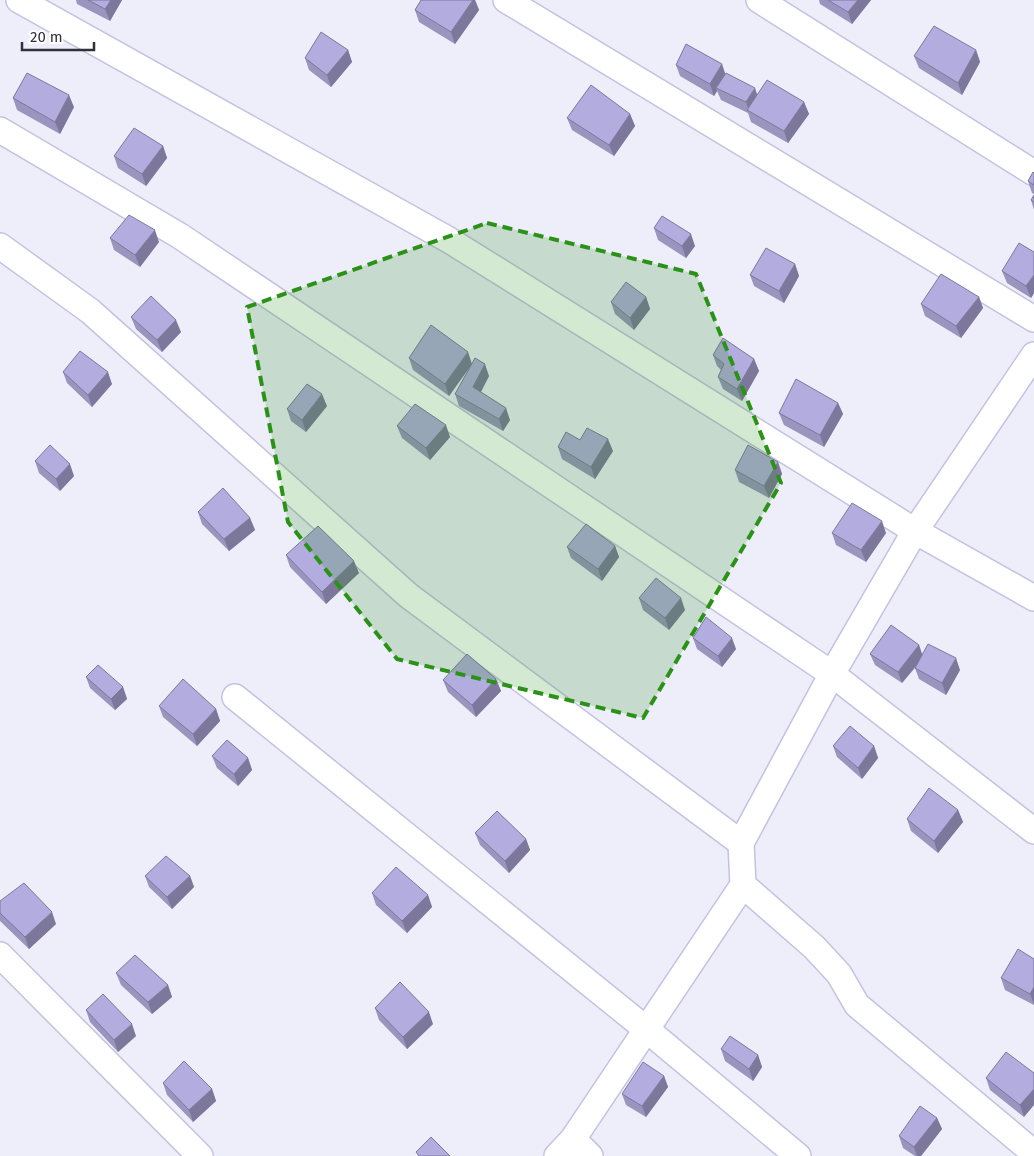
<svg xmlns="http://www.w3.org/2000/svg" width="1034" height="1156" viewBox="0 0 1034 1156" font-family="'Fira Sans',sans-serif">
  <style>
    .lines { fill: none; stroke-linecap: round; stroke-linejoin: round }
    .minor-casing { stroke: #c5c1e0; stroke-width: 28 }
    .minor { stroke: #fff; stroke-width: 25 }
    .wall { fill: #9a94bf }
    .shaded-wall { fill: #7d789b }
    .building { fill: #b3acde; stroke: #7d789b }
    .marked { fill: #2a9217; fill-opacity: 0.2; stroke: #2a9217; stroke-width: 4; stroke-dasharray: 10 6; stroke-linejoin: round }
  </style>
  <rect width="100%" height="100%" fill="#eeedfa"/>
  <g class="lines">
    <!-- minor casing -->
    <g class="minor-casing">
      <path id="minor" d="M19,0L449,240L915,531L1034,598
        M506,0L1034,319
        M759,0L1034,173
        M0,130L180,236L832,674L1034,831
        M0,246L90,311L409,596L741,843
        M235,697L646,1029L798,1156
        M743,885L814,947L839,974L857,1005L1034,1153
        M0,955L200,1156
        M573,1139L590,1156
        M557,1156L573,1139L743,885L741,843L832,674L915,531L1034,355"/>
    </g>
    <!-- minor -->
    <use href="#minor" class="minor"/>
  </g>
  <!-- wall -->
  <path class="wall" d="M76,0H122L110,21L77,4Z
    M421,0H475L479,10L455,44L419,22L415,10Z
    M819,0H871L852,24L820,4Z
    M348,50L352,62L331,87L309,70L305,58Z
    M976,50L980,62L962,95L919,68L914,56Z
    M676,65L726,74L757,95L804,102L809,114L788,143L751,122L748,113L721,100L717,91L714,96L680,76Z
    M13,98L74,107L60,134L17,110Z
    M630,114L635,126L614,156L572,130L567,118Z
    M163,146L167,158L146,186L118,168L114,156Z
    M1034,173V194L1032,193L1028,181Z
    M1034,195V210L1031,200Z
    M654,228L695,246L686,258L658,240Z
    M110,238L159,242L140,267L114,250Z
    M1034,252V293L1031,298L1007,283L1002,271Z
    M795,264L799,276L784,303L754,286L750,275Z
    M646,297L650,309L634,330L615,314L611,302Z
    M979,297L983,308L961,338L925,316L921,304Z
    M131,317L181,332L162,352L136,329Z
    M713,355L754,359L759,371L742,401L723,389L718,377L721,370L717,366Z
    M409,358L472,364L489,376L481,392L510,420L503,431L459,406L455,394L472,364L449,396L413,370Z
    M63,372L112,384L92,407L67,383Z
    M838,403L843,414L824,447L784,425L779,413Z
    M327,406L306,432L291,421L287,409Z
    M397,426L450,437L430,460L402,438Z
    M580,440L613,451L595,479L562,459L558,447Z
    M35,461L74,476L60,491L39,473Z
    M778,462L782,474L769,498L739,482L735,470Z
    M198,512L250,518L255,530L229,551L202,524Z
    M832,533H886L866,562L836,545Z
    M615,546L619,557L602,581L571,558L567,547Z
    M286,555L359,573L326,604L290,567Z
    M639,598L685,610L669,630L643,610Z
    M693,638L736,649L722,667L697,649Z
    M919,645L922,654L960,670L946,695L919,679L915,668L902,683L875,665L870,654Z
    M86,677L123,687L127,699L115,710L90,688Z
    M496,679L501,691L476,717L448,692L443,680Z
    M159,706L216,709L220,721L197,746L163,717Z
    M833,746H874L878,758L862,779L837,757Z
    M212,756L248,758L252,770L238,786L217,768Z
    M958,810L963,822L938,853L911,831L907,819Z
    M475,833L526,839L530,850L509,873L480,845Z
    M145,876H190L194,887L172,909L149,887Z
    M372,893L428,895L432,907L407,933L376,905Z
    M0,901L56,924L29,949L0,921Z
    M1034,959V1005L1005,990L1001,978Z
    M116,973L168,985L172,997L152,1014L121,985Z
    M375,1008L433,1024L407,1049L379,1020Z
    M86,1010L136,1036L118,1052L90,1022Z
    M721,1049L758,1055L762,1067L753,1081L725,1061Z
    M1034,1073L1024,1117L990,1090L986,1078Z
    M664,1076L668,1087L646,1117L626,1105L622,1094Z
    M163,1083L212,1089L216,1101L193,1122L167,1095Z
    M937,1118L942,1129L921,1156H915L903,1148L899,1136Z"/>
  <!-- shaded-wall -->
  <path class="shaded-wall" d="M111,0H122L110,21L105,9Z
    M473,0H475L479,10L455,44L451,32Z
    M858,0H871L852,24L848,12Z
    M348,50L352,62L331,87L327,75Z
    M976,50L980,62L962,95L958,83Z
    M722,64L726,76L716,88L717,91L714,96L710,84Z
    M755,88L759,100L749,111L746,102Z
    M69,95L74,107L60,134L55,122Z
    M804,102L809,114L788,143L784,131Z
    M630,114L635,126L614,156L609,145Z
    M163,146L167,158L146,186L142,174Z
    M155,230L159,242L140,267L135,255Z
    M691,234L695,246L686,258L682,246Z
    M795,264L799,276L784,303L779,291Z
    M1034,275V293L1031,298L1026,286Z
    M646,297L650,309L634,330L630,318Z
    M979,297L983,308L961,338L956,326Z
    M176,320L181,332L162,352L157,340Z
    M468,352L472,364L449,396L445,384Z
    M754,359L759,371L742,401L737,389Z
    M485,364L489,376L477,399L473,387Z
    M108,372L112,384L92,407L88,395Z
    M322,394L327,406L306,432L302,420Z
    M838,403L843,414L824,447L820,435Z
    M506,408L510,420L503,431L499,419Z
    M446,425L450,437L430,460L426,448Z
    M608,439L613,451L595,479L591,467Z
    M778,462L782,474L769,498L764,486Z
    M70,464L74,476L60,491L56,479Z
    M250,518L255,530L229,551L224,539Z
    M882,521L886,533L866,562L861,550Z
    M615,546L619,557L602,581L598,569Z
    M354,561L359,573L326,604L322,592Z
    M681,598L685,610L669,630L665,618Z
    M732,638L736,649L722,667L718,656Z
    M919,645L923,657L902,683L898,672Z
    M956,658L960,670L946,695L942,683Z
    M496,679L501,691L476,717L472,705Z
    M123,687L127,699L115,710L111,699Z
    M216,709L220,721L197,746L193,734Z
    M874,746L878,758L862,779L858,768Z
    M248,758L252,770L238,786L234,774Z
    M958,810L963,822L938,853L934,841Z
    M526,839L530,850L509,873L505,861Z
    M190,876L194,887L172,909L167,897Z
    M428,895L432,907L407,933L402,921Z
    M52,912L56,924L29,949L25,937Z
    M168,985L172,997L152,1014L148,1002Z
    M1034,987V1004L1030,994Z
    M429,1012L433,1024L407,1049L403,1037Z
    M132,1024L136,1036L118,1052L114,1040Z
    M758,1055L762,1067L753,1081L749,1069Z
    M664,1076L668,1087L646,1117L642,1106Z
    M212,1089L216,1101L193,1122L189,1110Z
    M1034,1089V1105L1024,1117L1020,1105Z
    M937,1118L942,1129L921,1156H917L914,1147Z"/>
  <!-- building -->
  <path class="building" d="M88,0H111L105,9Z
    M421,0H473L451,32L415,10Z
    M828,0H858L848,12Z
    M934,26L976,50L958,83L914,56Z
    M321,32L348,50L327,75L305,58Z
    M686,44L722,64L710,84L676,65Z
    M27,73L69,95L55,122L13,98Z
    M726,73L755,88L746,102L716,88Z
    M767,80L804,102L784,131L747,110Z
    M591,85L630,114L609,145L567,118Z
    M134,128L163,146L142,174L114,156Z
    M1033,172L1034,173V185L1028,181Z
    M1034,195V202L1031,200Z
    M129,215L155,230L135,255L110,238Z
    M662,216L691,234L682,246L654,228Z
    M1019,243L1034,252V275L1026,286L1002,271Z
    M766,248L795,264L779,291L750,275Z
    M941,274L979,297L956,326L921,304Z
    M626,282L646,297L630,318L611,302Z
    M151,296L176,320L157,340L131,317Z
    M431,325L468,352L445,384L409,358Z
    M723,338L754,359L737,389L718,377L724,364L713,355Z
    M80,351L108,372L88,395L63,372Z
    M475,358L485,364L473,387L506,408L499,419L455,394Z
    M796,379L838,403L820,435L779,413Z
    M307,384L322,394L302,420L287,409Z
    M415,404L446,425L426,448L397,426Z
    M587,428L608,439L591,467L558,447L566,432L580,440Z
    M50,445L70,464L56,479L35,461Z
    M748,445L778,462L764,486L735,470Z
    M223,488L250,518L224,539L198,512Z
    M852,503L882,521L861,550L832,533Z
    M586,524L615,546L598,569L567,547Z
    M318,526L354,561L322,592L286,555Z
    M656,578L681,598L665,618L639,598Z
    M706,617L732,638L718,656L693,638Z
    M891,625L919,645L898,672L870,654Z
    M928,644L956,658L942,683L915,668Z
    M467,654L496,679L472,705L443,680Z
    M98,665L123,687L111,699L86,677Z
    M183,679L216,709L193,734L159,706Z
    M850,726L874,746L858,768L833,746Z
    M227,740L248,758L234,774L212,756Z
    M929,788L958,810L934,841L907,819Z
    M497,811L526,839L505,861L475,833Z
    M166,856L190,876L167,897L145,876Z
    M396,867L428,895L402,921L372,893Z
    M24,883L52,912L25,937L0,913V901Z
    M1018,949L1034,959V987L1030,994L1001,978Z
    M135,955L168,985L148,1002L116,973Z
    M400,982L429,1012L403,1037L375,1008Z
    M103,994L132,1024L114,1040L86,1010Z
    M730,1036L758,1055L749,1069L721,1049Z
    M1006,1052L1034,1073V1089L1020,1105L986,1078Z
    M184,1061L212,1089L189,1110L163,1083Z
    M643,1062L664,1076L642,1106L622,1094Z
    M920,1106L937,1118L914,1147L899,1136Z
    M431,1137L450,1156H419L416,1152Z"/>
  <!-- marked area -->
  <path class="marked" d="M487,223L696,274L781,483L643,718L397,659L288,522L247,307Z"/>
  <!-- scale -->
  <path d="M22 42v8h72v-8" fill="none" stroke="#312f3b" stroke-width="2.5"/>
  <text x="30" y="42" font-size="15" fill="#312f3b" stroke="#ffffff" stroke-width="4" paint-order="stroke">20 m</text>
</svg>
